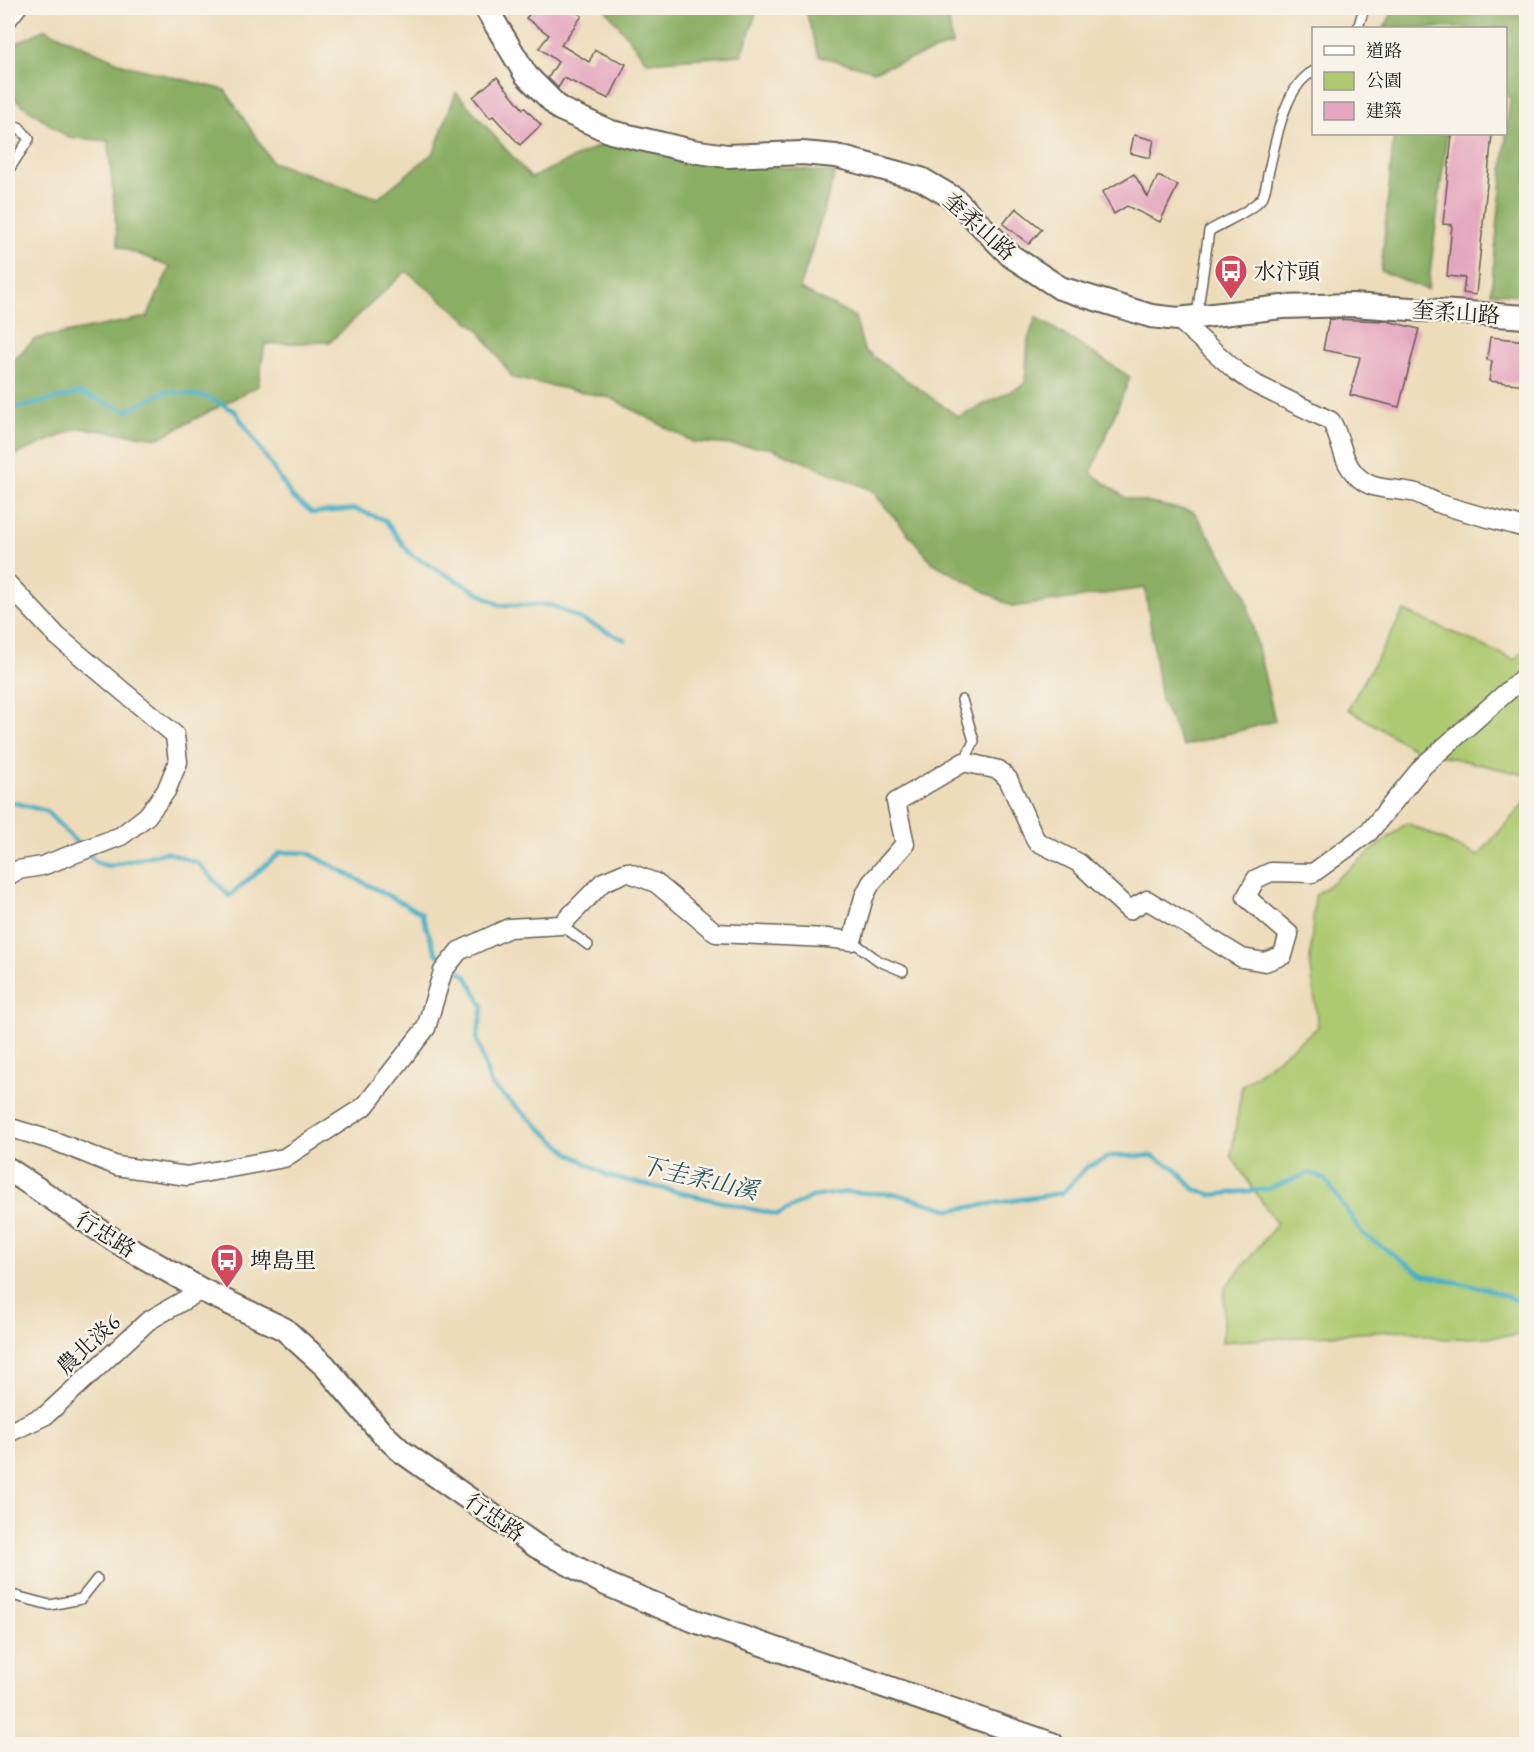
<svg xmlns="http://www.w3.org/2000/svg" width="1534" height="1752" viewBox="0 0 1534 1752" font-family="'EB Garamond','Noto Serif TC',serif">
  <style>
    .green { fill: #aeca71; stroke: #657346; stroke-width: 1.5 }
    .forest { fill: #8aae63; stroke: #536540; stroke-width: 1.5 }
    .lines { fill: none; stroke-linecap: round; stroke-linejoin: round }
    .stream { stroke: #46afc4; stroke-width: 4.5 }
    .building { fill: #e5a7bf }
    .service-casing { stroke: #655f53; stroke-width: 12 }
    .minor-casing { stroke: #655f53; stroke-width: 21 }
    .tertiary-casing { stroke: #655f53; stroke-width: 26 }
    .service { stroke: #fff; stroke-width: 9 }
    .minor { stroke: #fff; stroke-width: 18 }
    .tertiary { stroke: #fff; stroke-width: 22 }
    .labels { text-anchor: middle; stroke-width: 5; stroke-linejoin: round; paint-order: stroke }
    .street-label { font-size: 22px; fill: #1c1c1c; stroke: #f7f3e8 }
    .poi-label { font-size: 22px; fill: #1c1c1c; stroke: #f7f3e8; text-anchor: start }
    .water-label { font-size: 24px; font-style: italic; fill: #2d575f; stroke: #f7f3e8 }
  </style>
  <rect width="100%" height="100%" fill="#f7f3e8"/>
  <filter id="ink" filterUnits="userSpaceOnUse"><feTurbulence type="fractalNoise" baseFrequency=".0167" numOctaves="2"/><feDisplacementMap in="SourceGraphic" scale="12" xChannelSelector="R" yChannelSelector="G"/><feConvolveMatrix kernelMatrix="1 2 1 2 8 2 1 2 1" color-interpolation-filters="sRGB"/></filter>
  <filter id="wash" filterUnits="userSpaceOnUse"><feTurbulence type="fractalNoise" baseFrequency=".008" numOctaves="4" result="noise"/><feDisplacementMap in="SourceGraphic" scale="24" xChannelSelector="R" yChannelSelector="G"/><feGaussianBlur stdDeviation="1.35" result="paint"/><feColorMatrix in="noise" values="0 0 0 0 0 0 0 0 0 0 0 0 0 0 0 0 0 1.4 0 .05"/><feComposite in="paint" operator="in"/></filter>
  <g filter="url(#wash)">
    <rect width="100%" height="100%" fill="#eddcba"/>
    <!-- green -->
    <path class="green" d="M1404,611L1515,660L1526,648V775L1414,749L1348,709Z
      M1526,801V1335L1443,1339L1405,1330L1222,1342L1225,1288L1277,1224L1231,1156L1242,1086L1318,1027L1310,959L1315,896L1407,823L1478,856Z"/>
    <!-- forest -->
    <path class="forest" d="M605,8H758L742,55L647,62Z
      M805,8H948L952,45L874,71L819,56Z
      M1395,8H1526V296L1491,292L1510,96L1506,94V28H1384Z
      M45,29L125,65L225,90L272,162L378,198L434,152L456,92L531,178L618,137L695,157L835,173L800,289L855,317L864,350L959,417L1025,384L1028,340L1036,317L1130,377L1091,473L1126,498L1194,512L1245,593L1275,721L1183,746L1161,700L1145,588L1013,607L933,563L871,490L771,448L693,442L611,398L513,378L479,330L406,271L330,342L265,344L258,386L159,438L79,428L8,458V365L35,339L147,317L170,267L118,246L108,141L67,137L8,94V63L17,43Z
      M1394,134H1447L1428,290L1381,271Z"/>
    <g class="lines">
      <!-- stream -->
      <path class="stream" d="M8,405L18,408L80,393L127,411L166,391L207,397L235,411L293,498L313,513L355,509L385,520L410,554L500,605H551L625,640
        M8,801L46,811L80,846
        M88,854L96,862L108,866L167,852L198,863L229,896L281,852L308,853L421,913L436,953L446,961
        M453,966L467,977L483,1006L477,1039L491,1085L569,1153L608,1176L778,1215L811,1197L847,1192L896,1194L951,1210L1062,1193L1087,1167L1111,1156H1152L1175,1168L1194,1189L1212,1195L1267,1189L1310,1173L1325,1179L1363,1234L1423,1275L1487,1289L1526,1304"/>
    </g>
    <g id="blocks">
      <!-- building -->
      <path class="building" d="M534,8H570L582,16L561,45L589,62L595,50L626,64L609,99L564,78L558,88L548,78L558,62L539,48L549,35L526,18Z
        M497,77L523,109L525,108L541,125L520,145L493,116L490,118L473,97Z
        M1452,134H1492L1476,295L1463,293L1465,278L1447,276L1452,225L1443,224Z
        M1134,135L1154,140L1150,158L1130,153Z
        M1134,174L1148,197L1158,176L1178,185L1160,222L1127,206L1114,214L1102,192Z
        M1016,208L1042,229L1029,244L1003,224Z
        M1329,319L1387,321L1419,329L1399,407L1350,395L1360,357L1323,350Z
        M1490,337L1527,341V385L1489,381L1492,361L1487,360Z"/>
    </g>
  </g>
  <g filter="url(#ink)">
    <use href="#blocks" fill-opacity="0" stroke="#655f53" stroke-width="1.5"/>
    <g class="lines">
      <!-- service casing -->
      <g class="service-casing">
        <path id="service" d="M8,26L22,8
          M1358,28L1364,8
          M8,171L29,139L19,127
          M1197,315L1209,231C1224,222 1254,210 1263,196C1266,190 1267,180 1268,174C1276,143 1283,87 1314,71
          M962,700L974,741L964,762
          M561,925L588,945
          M852,941L879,961L903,971
          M8,1594L50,1605L81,1599L97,1579"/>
      </g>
      <!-- minor casing -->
      <g class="minor-casing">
        <path id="minor" d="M1178,319L1236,371L1257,385L1331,421C1342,439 1341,460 1356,475C1373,493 1395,487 1416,493C1424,496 1430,500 1438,503C1466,513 1497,520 1526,528
          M8,584L57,636L175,735L178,762L166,791L147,816L121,836L42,866L18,870L8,876
          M8,1127L57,1142L117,1166L187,1176L284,1158L365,1106L426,1028L443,971L459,951L509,928L561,925L603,882L627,872L656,883L716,933L827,938L852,941L864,897L871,883L905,844L896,802L964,762L999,770L1008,779L1036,841L1079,863L1129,910L1147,900L1242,958L1265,962L1283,955L1289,934L1246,897L1256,879L1271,872L1313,873L1369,832L1423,766L1526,675
          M8,1433L46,1415L148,1321L202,1290"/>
      </g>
      <!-- tertiary casing -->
      <g class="tertiary-casing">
        <path id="tertiary" d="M486,8L526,75L560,109L611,132L692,151L727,156L802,153L836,156L921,179L955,199L1011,256L1060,288L1151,316L1178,319L1282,307L1352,305L1526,317
          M8,1169L117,1242L202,1290L284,1329L325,1366L380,1431L401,1451L536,1546L606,1584L695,1621L1052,1744"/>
      </g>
      <!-- service -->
      <use href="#service" class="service"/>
      <!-- minor -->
      <use href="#minor" class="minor"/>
      <!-- tertiary -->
      <use href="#tertiary" class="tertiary"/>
    </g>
  </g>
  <!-- icons -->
  <defs>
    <g id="bus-pin" transform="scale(1.725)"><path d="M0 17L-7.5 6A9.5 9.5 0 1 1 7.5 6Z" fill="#d1495b" stroke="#f7f3e8"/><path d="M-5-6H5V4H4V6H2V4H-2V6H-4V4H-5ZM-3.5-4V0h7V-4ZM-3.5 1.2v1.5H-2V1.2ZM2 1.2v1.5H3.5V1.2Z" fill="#fff"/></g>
  </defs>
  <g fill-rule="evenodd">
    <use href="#bus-pin" x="1231" y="271"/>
    <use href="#bus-pin" x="227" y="1260"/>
  </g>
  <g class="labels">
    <!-- street labels -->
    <g class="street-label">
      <text transform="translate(980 226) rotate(42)" y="8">奎柔山路</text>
      <text transform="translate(1456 312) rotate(4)" y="8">奎柔山路</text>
      <text transform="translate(106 1234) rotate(32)" y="8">行忠路</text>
      <text transform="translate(88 1344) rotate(-43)" y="8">農北淡6</text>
      <text transform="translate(495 1517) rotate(35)" y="8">行忠路</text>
    </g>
    <!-- poi labels -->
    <g class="poi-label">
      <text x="1254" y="279">水汴頭</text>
      <text x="250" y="1268">埤島里</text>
    </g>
    <!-- water labels -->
    <g class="water-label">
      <text transform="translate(699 1178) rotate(13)" y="8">下圭柔山溪</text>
    </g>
  </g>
  <!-- margin -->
  <rect width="1534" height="1752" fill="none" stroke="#f7f3e8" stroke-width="30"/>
  <!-- legend -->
  <rect x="1312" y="27" width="195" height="108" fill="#f7f3e8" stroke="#9f9d96" stroke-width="1.5"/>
  <rect x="1324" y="46" width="30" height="9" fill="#ffffff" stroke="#9f9d96" stroke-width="1.5"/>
  <text x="1366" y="57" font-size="18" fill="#1c1c1c">道路</text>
  <rect x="1324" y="72" width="30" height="18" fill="#aeca71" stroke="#9f9d96" stroke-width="1.5"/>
  <text x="1366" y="87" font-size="18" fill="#1c1c1c">公園</text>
  <rect x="1324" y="102" width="30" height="18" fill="#e5a7bf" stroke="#9f9d96" stroke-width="1.5"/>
  <text x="1366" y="117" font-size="18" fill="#1c1c1c">建築</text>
</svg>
